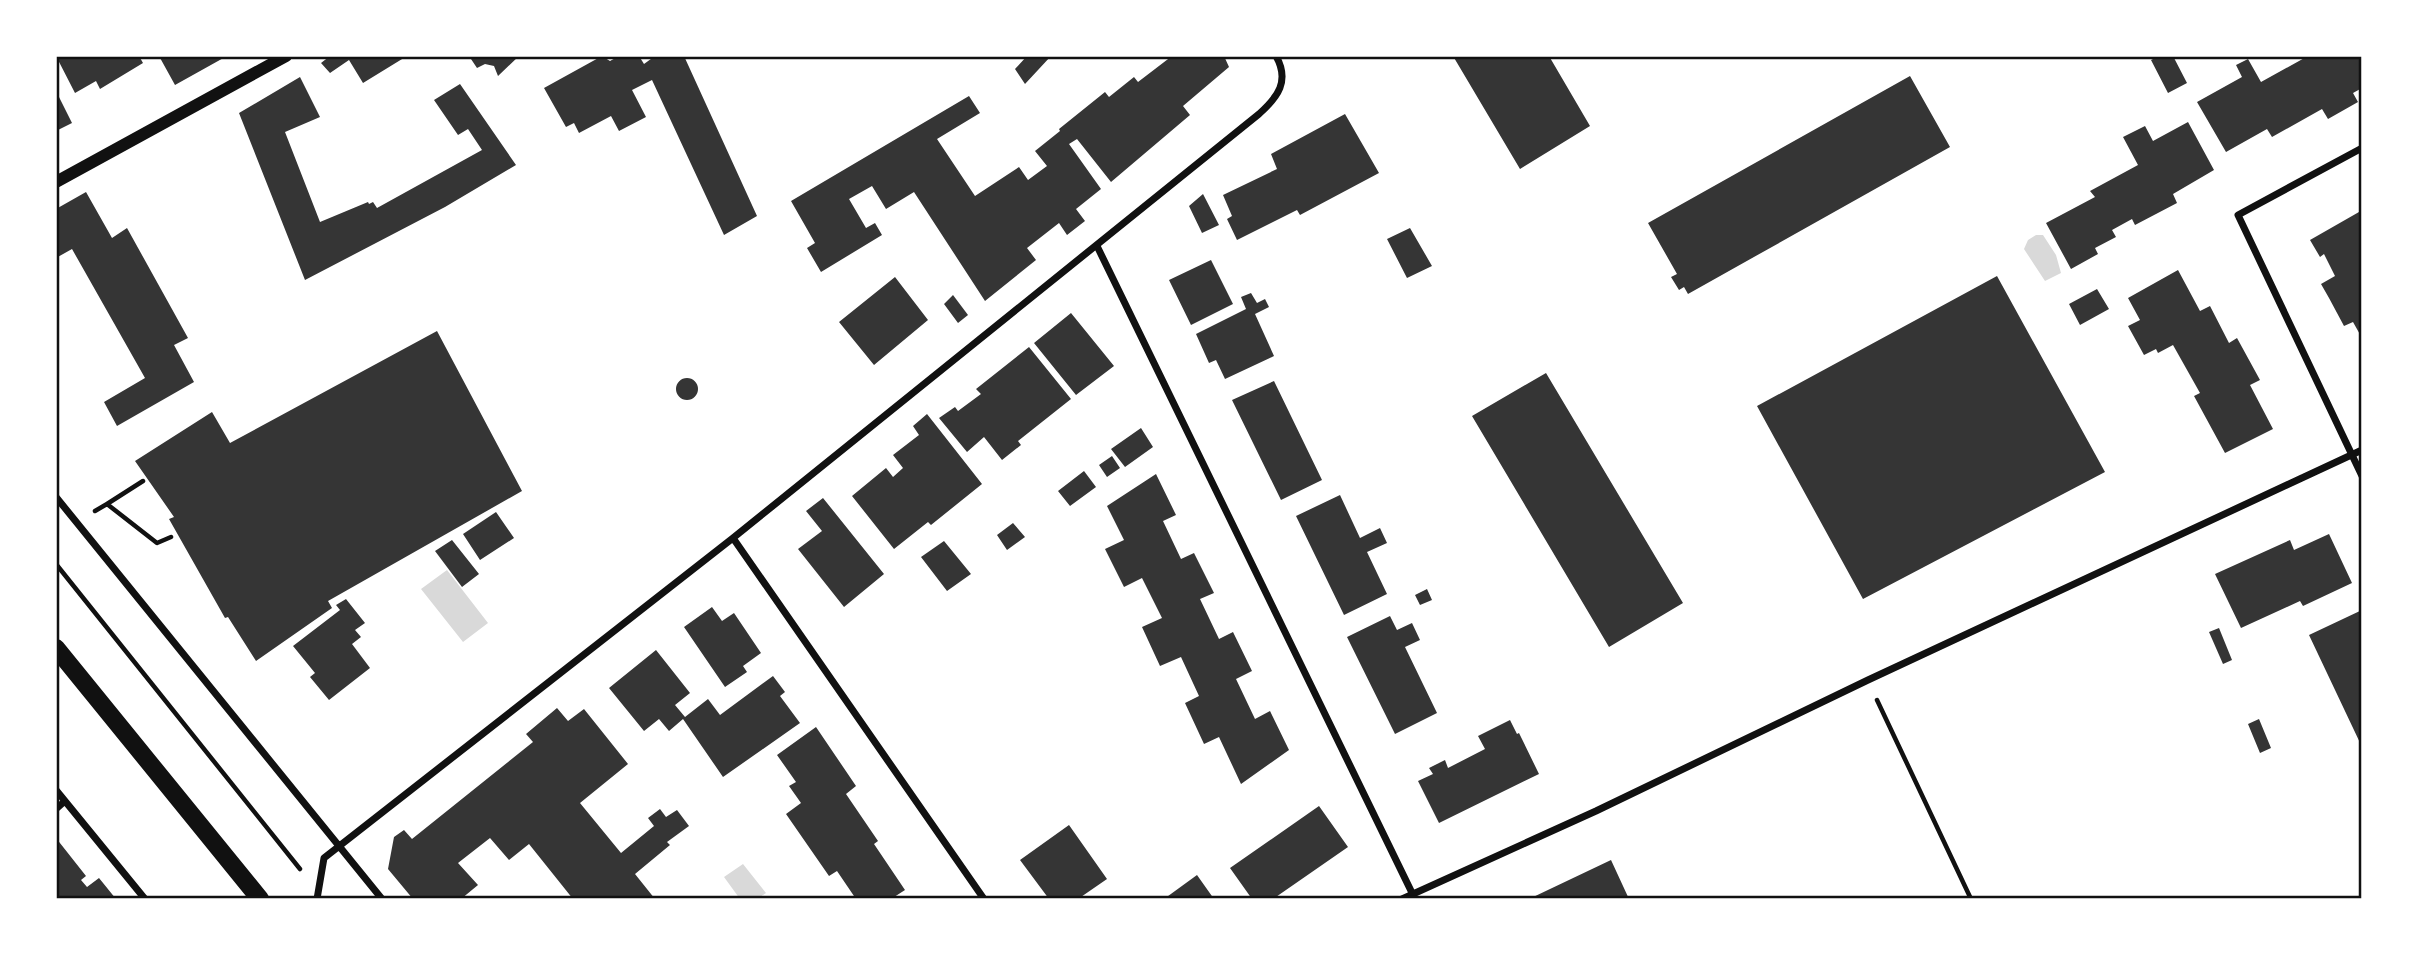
<svg xmlns="http://www.w3.org/2000/svg" width="2418" height="955" viewBox="0 0 2418 955" font-family="Ubuntu,sans-serif">
  <style>
    .water { fill: #d9d9d9 }
    .building { fill: #353535 }
    .lines { fill: none; stroke-linecap: round; stroke-linejoin: round }
    .path { stroke: #111; stroke-width: 4.5 }
    .minor { stroke: #111; stroke-width: 7 }
    .tertiary { stroke: #111; stroke-width: 12 }
    .primary { stroke: #111; stroke-width: 18 }
    .neatline { fill: none; stroke: #111; stroke-width: 2.5 }
  </style>
  <rect width="100%" height="100%" fill="#fff"/>
  <!-- water -->
  <path class="water" d="M2036,235H2043L2056,255L2061,273L2045,281L2024,249L2028,240Z
    M447,570L488,623L463,642L421,589Z
    M743,864L766,893L757,899H740L724,877Z"/>
  <!-- building -->
  <path class="building" d="M56,56H139L143,63L100,89L96,81L75,93Z
    M159,56H227L175,85Z
    M330,56H407L363,83L349,60L330,73L321,63Z
    M469,56H519L498,76L494,66L485,64L477,68Z
    M602,56L610,61L619,56H639L644,64L655,56H684L757,216L724,235L652,80L632,90L646,117L619,131L611,116L579,133L574,123L566,127L544,88Z
    M1027,56H1051L1025,84L1015,69Z
    M1172,56H1224L1229,67L1183,106L1190,115L1111,182L1077,139L1069,144L1101,189L1076,209L1085,221L1067,235L1059,223L1027,248L1036,260L985,301L914,192L886,209L872,186L849,199L866,228L875,223L882,235L821,272L807,248L815,243L791,201L969,96L980,113L937,139L975,196L1019,167L1028,180L1047,166L1035,151L1060,131L1059,129L1105,92L1109,97L1134,77L1138,82Z
    M1453,56H1549L1590,126L1520,169Z
    M2159,56H2173L2187,83L2168,93L2151,60Z
    M2308,56H2362V88L2353,93L2358,102L2328,119L2322,109L2272,137L2267,129L2226,152L2197,102L2242,77L2236,65L2248,59L2261,82Z
    M1910,76L1950,147L1688,294L1684,287L1679,290L1671,277L1677,274L1648,223Z
    M300,77L320,117L285,132L320,222L368,202L369,204L373,202L377,208L482,150L468,129L458,135L434,100L460,84L516,165L445,207L305,280L239,113Z
    M56,91L72,123L56,131Z
    M1345,114L1379,173L1300,215L1297,210L1237,240L1227,219L1232,216L1223,195L1277,169L1271,154Z
    M2188,122L2214,170L2173,194L2177,203L2135,225L2132,219L2112,230L2116,237L2095,248L2098,254L2071,269L2046,223L2095,197L2090,191L2138,165L2123,137L2145,126L2153,141Z
    M86,192L112,238L127,228L188,338L174,345L194,382L117,426L104,402L145,378L72,249L56,258V209Z
    M1203,194L1219,225L1202,233L1189,206Z
    M2359,212L2362,217V338L2353,322L2344,326L2329,298L2321,284L2335,276L2324,254L2320,257L2310,240Z
    M1410,228L1432,266L1407,278L1387,239Z
    M1211,260L1233,304L1191,325L1169,280Z
    M2178,270L2200,311L2210,306L2229,343L2237,338L2260,380L2250,385L2273,429L2225,453L2194,396L2200,393L2173,345L2158,353L2156,349L2144,355L2128,326L2140,320L2128,298Z
    M1997,276L2105,472L1863,599L1757,406Z
    M895,277L928,320L874,365L839,322Z
    M2097,289L2109,309L2080,325L2069,304Z
    M1251,293L1257,303L1265,299L1269,307L1255,314L1274,356L1225,379L1216,360L1209,363L1196,334L1246,309L1241,297Z
    M953,295L968,315L958,323L944,304Z
    M1071,313L1114,366L1076,395L1034,343Z
    M437,331L522,491L328,601L332,608L256,661L228,617L225,618L169,519L174,517L135,461L212,412L230,443Z
    M1029,347L1071,399L1018,441L1021,445L1002,460L984,437L967,452L939,418L955,407L958,411L981,394L976,389Z
    M1546,373L1683,603L1609,647L1472,416Z
    M676 389a11 11 0 1 1 22 0a11 11 0 1 1-22 0Z
    M1274,381L1322,480L1281,500L1232,400Z
    M927,414L982,484L931,525L928,522L894,549L852,496L886,468L893,477L903,468L893,455L919,435L913,426Z
    M1141,428L1153,447L1125,467L1111,449Z
    M1112,456L1120,468L1107,477L1099,465Z
    M1084,471L1096,487L1070,506L1058,491Z
    M1156,474L1176,515L1163,521L1181,559L1194,553L1214,593L1200,599L1219,639L1233,632L1252,671L1236,679L1255,719L1270,711L1289,750L1241,784L1219,737L1204,744L1185,703L1199,696L1181,657L1160,666L1142,627L1162,618L1142,578L1124,587L1105,549L1124,540L1107,506Z
    M1340,495L1360,538L1380,528L1387,543L1367,552L1387,594L1344,615L1296,516Z
    M823,498L884,574L844,607L798,549L822,531L806,511Z
    M496,512L514,538L480,560L463,534Z
    M1013,523L1025,537L1007,550L997,535Z
    M2329,534L2352,583L2303,606L2300,601L2241,628L2215,574L2290,540L2294,550Z
    M452,540L479,574L462,587L435,551Z
    M944,541L971,574L947,591L921,557Z
    M1427,589L1432,600L1420,605L1415,595Z
    M346,599L365,623L355,630L361,637L352,644L370,668L329,700L310,677L315,673L293,646L340,610L336,605Z
    M712,607L722,621L734,613L761,653L743,666L747,672L725,687L684,627Z
    M2362,610V747L2309,635Z
    M1390,616L1397,630L1412,623L1420,640L1405,647L1437,713L1395,734L1347,637Z
    M2219,628L2232,660L2223,664L2209,632Z
    M656,650L690,693L675,705L685,717L708,699L720,715L773,676L785,692L780,696L800,723L723,777L683,719L669,731L659,719L644,731L609,688Z
    M557,708L568,721L584,709L628,764L580,803L621,853L654,826L648,818L660,809L666,817L677,810L689,826L667,842L670,845L635,874L655,899H573L529,844L509,860L490,838L458,863L478,885L461,899H413L388,869L394,837L404,830L412,839L533,742L526,734Z
    M2259,719L2271,748L2260,753L2248,724Z
    M1510,720L1517,734L1519,733L1539,774L1439,823L1418,781L1433,774L1429,768L1445,760L1448,768L1485,749L1478,736Z
    M816,727L856,786L846,794L878,841L874,844L905,890L891,899H856L837,871L829,876L786,814L801,803L789,786L796,782L777,755Z
    M1319,806L1348,847L1273,899H1252L1230,868Z
    M1069,825L1107,879L1078,899H1049L1020,860Z
    M56,838L86,876L81,880L87,887L99,878L116,899H56Z
    M1611,860L1629,899H1529Z
    M1197,875L1214,899H1164Z"/>
  <g class="lines">
    <!-- path -->
    <path class="path" d="M107,504L143,481
      M95,511L107,504L157,543L171,537
      M56,564L300,869
      M1877,700L1971,899
      M2357,899L2362,897"/>
    <!-- minor -->
    <path class="minor" d="M2362,148L2238,215L2362,476
      M1097,246L1415,899
      M56,497L382,899
      M733,538L984,899
      M56,790L145,899
      M56,809L65,801
      M317,899L324,858L733,538L1259,114C1278,97 1290,81 1276,56
      M1402,899L1596,811L1868,680L2362,450"/>
    <!-- tertiary -->
    <path class="tertiary" d="M56,182L286,56"/>
    <!-- primary -->
    <path class="primary" d="M56,648L260,899"/>
  </g>
  <!-- border -->
  <rect width="2418" height="955" fill="none" stroke="#ffffff" stroke-width="116"/>
  <rect x="58" y="58" width="2302" height="839" class="neatline"/>
</svg>
